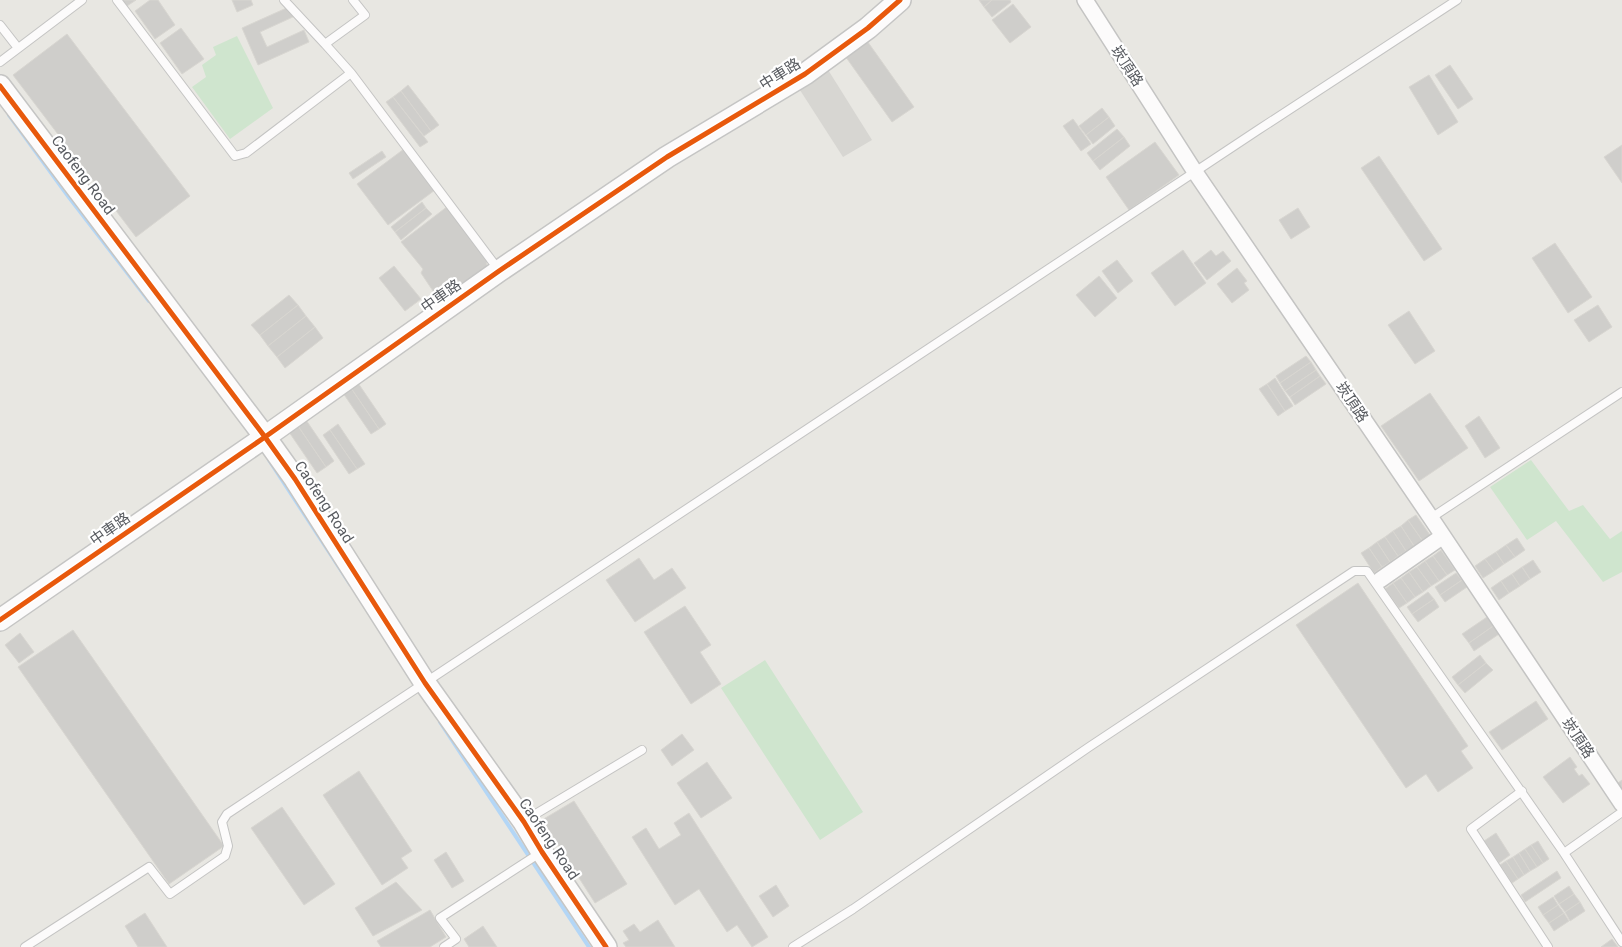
<svg xmlns="http://www.w3.org/2000/svg" width="1622" height="947" viewBox="0 0 1622 947" font-family="Roboto,'Noto Sans TC',sans-serif">
  <style>
    .industrial { fill: #d7d6d2 }
    .green { fill: #cfe5ce }
    .lines { fill: none; stroke-linecap: round; stroke-linejoin: round }
    .stream { stroke: #b3d6f6; stroke-width: 4 }
    .building { fill: #cfcecb; stroke: #d8d6d1 }
    .lane-casing { stroke: #c4c4c3; stroke-width: 10 }
    .street-casing { stroke: #c4c4c3; stroke-width: 18 }
    .secondary-casing { stroke: #c5c5c4; stroke-width: 24 }
    .lane { stroke: #fcfbfb; stroke-width: 8 }
    .street { stroke: #fcfbfb; stroke-width: 15 }
    .secondary { stroke: #fcfbfb; stroke-width: 21 }
    .cycleway-casing { stroke: #fff; stroke-width: 8 }
    .cycleway { stroke: #e8590c; stroke-width: 5 }
    .labels { text-anchor: middle; stroke-width: 4.5; stroke-linejoin: round; paint-order: stroke }
    .street-label { font-size: 15px; fill: #585b60; stroke: #fff }
  </style>
  <rect width="100%" height="100%" fill="#e8e7e2"/>
  <!-- industrial -->
  <path class="industrial" d="M825,65L872,140L843,157L798,87Z"/>
  <!-- green -->
  <path class="green" d="M237,36L273,108L230,139L192,87L206,77L202,65L216,55L213,47Z
    M1531,460L1569,511L1583,505L1610,539L1622,531V572L1603,582L1556,521L1527,540L1490,487Z
    M765,660L863,812L820,840L721,688Z"/>
  <g class="lines">
    <!-- stream -->
    <path class="stream" d="M9,115L68,196L149,301
      M269,460L350,584
      M440,722L589,947"/>
  </g>
  <!-- building -->
  <path class="building" d="M122,0H136L127,6Z
    M150,0H158L175,25L155,39L135,11Z
    M232,0H251L253,5L237,12Z
    M979,0H992L984,7Z
    M992,0H1010L1011,2L992,17L984,7Z
    M1013,4L1031,27L1010,43L992,20Z
    M291,6L295,16L260,32L267,47L304,30L309,42L258,65L242,28Z
    M181,28L204,59L182,74L160,43Z
    M67,34L190,196L136,237L13,75Z
    M865,38L914,107L892,122L843,53Z
    M1450,65L1473,99L1458,109L1435,75Z
    M1429,75L1458,122L1438,135L1409,87Z
    M408,85L439,125L431,131L401,91Z
    M401,91L431,131L424,136L393,97Z
    M393,97L428,142L420,147L386,102Z
    M1102,108L1109,117L1086,135L1079,126Z
    M1109,117L1115,126L1093,144L1086,135Z
    M1073,119L1091,144L1081,151L1063,126Z
    M1117,129L1124,137L1093,161L1087,153Z
    M1124,137L1130,146L1100,170L1093,161Z
    M1155,142L1179,175L1129,210L1106,177Z
    M1622,145V183L1604,157Z
    M404,149L435,190L388,225L357,184Z
    M382,151L386,157L353,179L349,173Z
    M1379,156L1442,249L1424,261L1361,168Z
    M422,202L426,208L395,232L391,227Z
    M448,206L487,260L486,268L439,300L421,273L423,269L401,242Z
    M426,208L432,214L401,240L395,232Z
    M1298,208L1310,227L1291,239L1279,220Z
    M1555,243L1592,297L1568,313L1532,258Z
    M1183,250L1206,283L1175,306L1151,273Z
    M1211,250L1216,256L1223,251L1231,261L1207,280L1194,263Z
    M1117,260L1133,281L1118,293L1102,271Z
    M394,266L421,299L405,311L379,278Z
    M1237,268L1247,281L1244,283L1249,290L1232,303L1217,284Z
    M1099,276L1117,298L1095,317L1076,295Z
    M289,295L298,305L260,335L251,325Z
    M298,305L306,316L268,346L260,335Z
    M1598,305L1612,327L1589,342L1574,320Z
    M1409,311L1435,351L1415,364L1388,325Z
    M306,316L315,327L277,357L268,346Z
    M315,327L323,338L285,368L277,357Z
    M1306,356L1311,362L1280,383L1276,376Z
    M1311,362L1316,370L1285,391L1280,383Z
    M1316,370L1320,376L1290,397L1285,391Z
    M1320,376L1326,384L1295,405L1290,397Z
    M1275,378L1293,406L1285,411L1267,384Z
    M358,383L386,424L379,429L351,388Z
    M1267,384L1285,411L1278,416L1259,389Z
    M351,388L379,429L371,434L343,393Z
    M1430,393L1468,448L1419,481L1381,426Z
    M1479,416L1500,448L1485,458L1465,426Z
    M306,420L334,461L326,467L298,426Z
    M338,424L365,464L357,469L330,430Z
    M298,426L326,467L317,473L289,432Z
    M330,430L357,469L349,474L323,435Z
    M1416,515L1430,535L1422,540L1408,520Z
    M1408,520L1422,540L1414,546L1401,526Z
    M1401,526L1414,546L1406,551L1393,531Z
    M1393,531L1406,551L1398,556L1385,537Z
    M1385,537L1398,556L1390,562L1377,542Z
    M1517,538L1525,550L1515,557L1506,545Z
    M1377,542L1390,562L1382,567L1369,548Z
    M1506,545L1515,557L1504,564L1496,552Z
    M1369,548L1382,567L1374,573L1361,553Z
    M1441,550L1455,570L1447,575L1433,556Z
    M1496,552L1504,564L1494,571L1485,559Z
    M1433,556L1447,575L1439,581L1425,561Z
    M639,558L654,580L672,568L686,588L635,622L606,580Z
    M1485,559L1494,571L1483,578L1475,566Z
    M1533,560L1541,572L1530,579L1522,567Z
    M1425,561L1439,581L1431,586L1417,567Z
    M1417,567L1431,586L1423,592L1409,572Z
    M1522,567L1530,579L1520,586L1512,574Z
    M1409,572L1423,592L1415,597L1401,578Z
    M1456,573L1462,580L1440,595L1435,587Z
    M1512,574L1520,586L1509,593L1501,581Z
    M1401,578L1415,597L1407,603L1393,583Z
    M1462,580L1467,587L1445,602L1440,595Z
    M1501,581L1509,593L1499,600L1491,588Z
    M1358,583L1468,746L1461,751L1473,768L1438,792L1426,774L1406,788L1296,625Z
    M1393,583L1407,603L1399,608L1385,589Z
    M1428,592L1434,599L1412,614L1407,607Z
    M1434,599L1439,607L1418,622L1412,614Z
    M685,606L711,645L700,652L721,684L691,704L644,632Z
    M1490,615L1496,624L1469,643L1462,634Z
    M1496,624L1502,632L1474,651L1469,643Z
    M73,630L224,846L169,884L18,667Z
    M20,633L34,652L19,663L5,645Z
    M1480,655L1486,663L1458,685L1452,677Z
    M1486,663L1493,670L1465,693L1458,685Z
    M1536,701L1548,719L1502,750L1489,732Z
    M682,734L694,750L672,766L661,750Z
    M1570,757L1577,767L1574,769L1579,776L1582,774L1590,784L1563,803L1543,777Z
    M707,762L732,798L701,818L677,783Z
    M359,771L412,851L401,858L408,868L382,885L323,795Z
    M1622,780V795L1615,785Z
    M574,801L627,884L595,903L542,820Z
    M282,807L335,884L304,905L251,828Z
    M689,813L768,937L752,947L737,925L727,932L699,889L675,905L632,837L646,828L659,849L681,835L674,823Z
    M1496,833L1510,855L1499,863L1484,841Z
    M1538,841L1549,859L1543,863L1531,845Z
    M1531,845L1543,863L1537,867L1525,849Z
    M1525,849L1537,867L1530,871L1519,853Z
    M446,852L464,881L452,888L434,860Z
    M1519,853L1530,871L1524,875L1513,857Z
    M1513,857L1524,875L1518,879L1506,861Z
    M1506,861L1518,879L1512,883L1500,865Z
    M1557,871L1561,878L1525,902L1521,895Z
    M396,882L422,910L373,936L355,908Z
    M776,885L789,906L773,917L759,896Z
    M1569,886L1574,894L1559,904L1554,896Z
    M1574,894L1580,902L1565,912L1559,904Z
    M1553,897L1558,905L1543,915L1538,907Z
    M1580,902L1585,911L1570,921L1565,912Z
    M1558,905L1564,913L1549,923L1543,915Z
    M430,910L446,937L430,947H381L377,941Z
    M145,913L167,947H138L125,926Z
    M1564,913L1569,921L1554,931L1549,923Z
    M658,920L675,947H626L623,943L629,940L623,931L634,924L640,932Z
    M483,926L497,947H469L464,939Z
    M1612,939L1618,947H1601Z"/>
  <g class="lines">
    <!-- lane casing -->
    <g class="lane-casing">
      <path id="lane" d="M117,0L235,156L246,153L351,73
        M284,0L325,44
        M353,0L365,15L325,44L351,73L498,269
        M0,25L18,48
        M0,62L82,0
        M1431,518L1622,392
        M1522,791L1471,829L1548,947
        M524,821L642,750
        M1564,853L1622,942
        M25,947L149,867L170,894L225,856L228,846L222,822L227,814L1258,130L1457,0
        M444,947L456,939L440,918L540,853
        M793,947L853,909L1089,747L1354,571H1367L1564,853L1622,812"/>
    </g>
    <!-- street casing -->
    <g class="street-casing">
      <path id="street" d="M1085,0L1195,172L1431,518L1622,804
        M1380,580L1443,536"/>
    </g>
    <!-- secondary casing -->
    <g class="secondary-casing">
      <path id="secondary" d="M0,86L265,437L295,479L425,683L524,822L542,852L606,947
        M0,620L265,437L499,271L667,157L805,74L868,28L900,0"/>
    </g>
    <!-- lane -->
    <use href="#lane" class="lane"/>
    <!-- street -->
    <use href="#street" class="street"/>
    <!-- secondary -->
    <use href="#secondary" class="secondary"/>
    <!-- cycleway casing -->
    <g class="cycleway-casing">
      <path id="cycleway" d="M0,86L265,437L295,479L425,683L524,822L542,852L606,947
        M0,620L265,437L499,271L667,157L805,74L868,28L900,0"/>
    </g>
    <!-- cycleway -->
    <use href="#cycleway" class="cycleway"/>
  </g>
  <g class="labels">
    <!-- street labels -->
    <g class="street-label">
      <text transform="translate(1127 66) rotate(57)" y="5">崁頂路</text>
      <text transform="translate(780 74) rotate(-32)" y="5">中車路</text>
      <text transform="translate(83 175) rotate(53)" y="5">Caofeng Road</text>
      <text transform="translate(441 296) rotate(-35)" y="5">中車路</text>
      <text transform="translate(1352 402) rotate(56)" y="5">崁頂路</text>
      <text transform="translate(324 502) rotate(57)" y="5">Caofeng Road</text>
      <text transform="translate(110 529) rotate(-35)" y="5">中車路</text>
      <text transform="translate(1578 738) rotate(56)" y="5">崁頂路</text>
      <text transform="translate(549 839) rotate(56)" y="5">Caofeng Road</text>
    </g>
  </g>
</svg>
